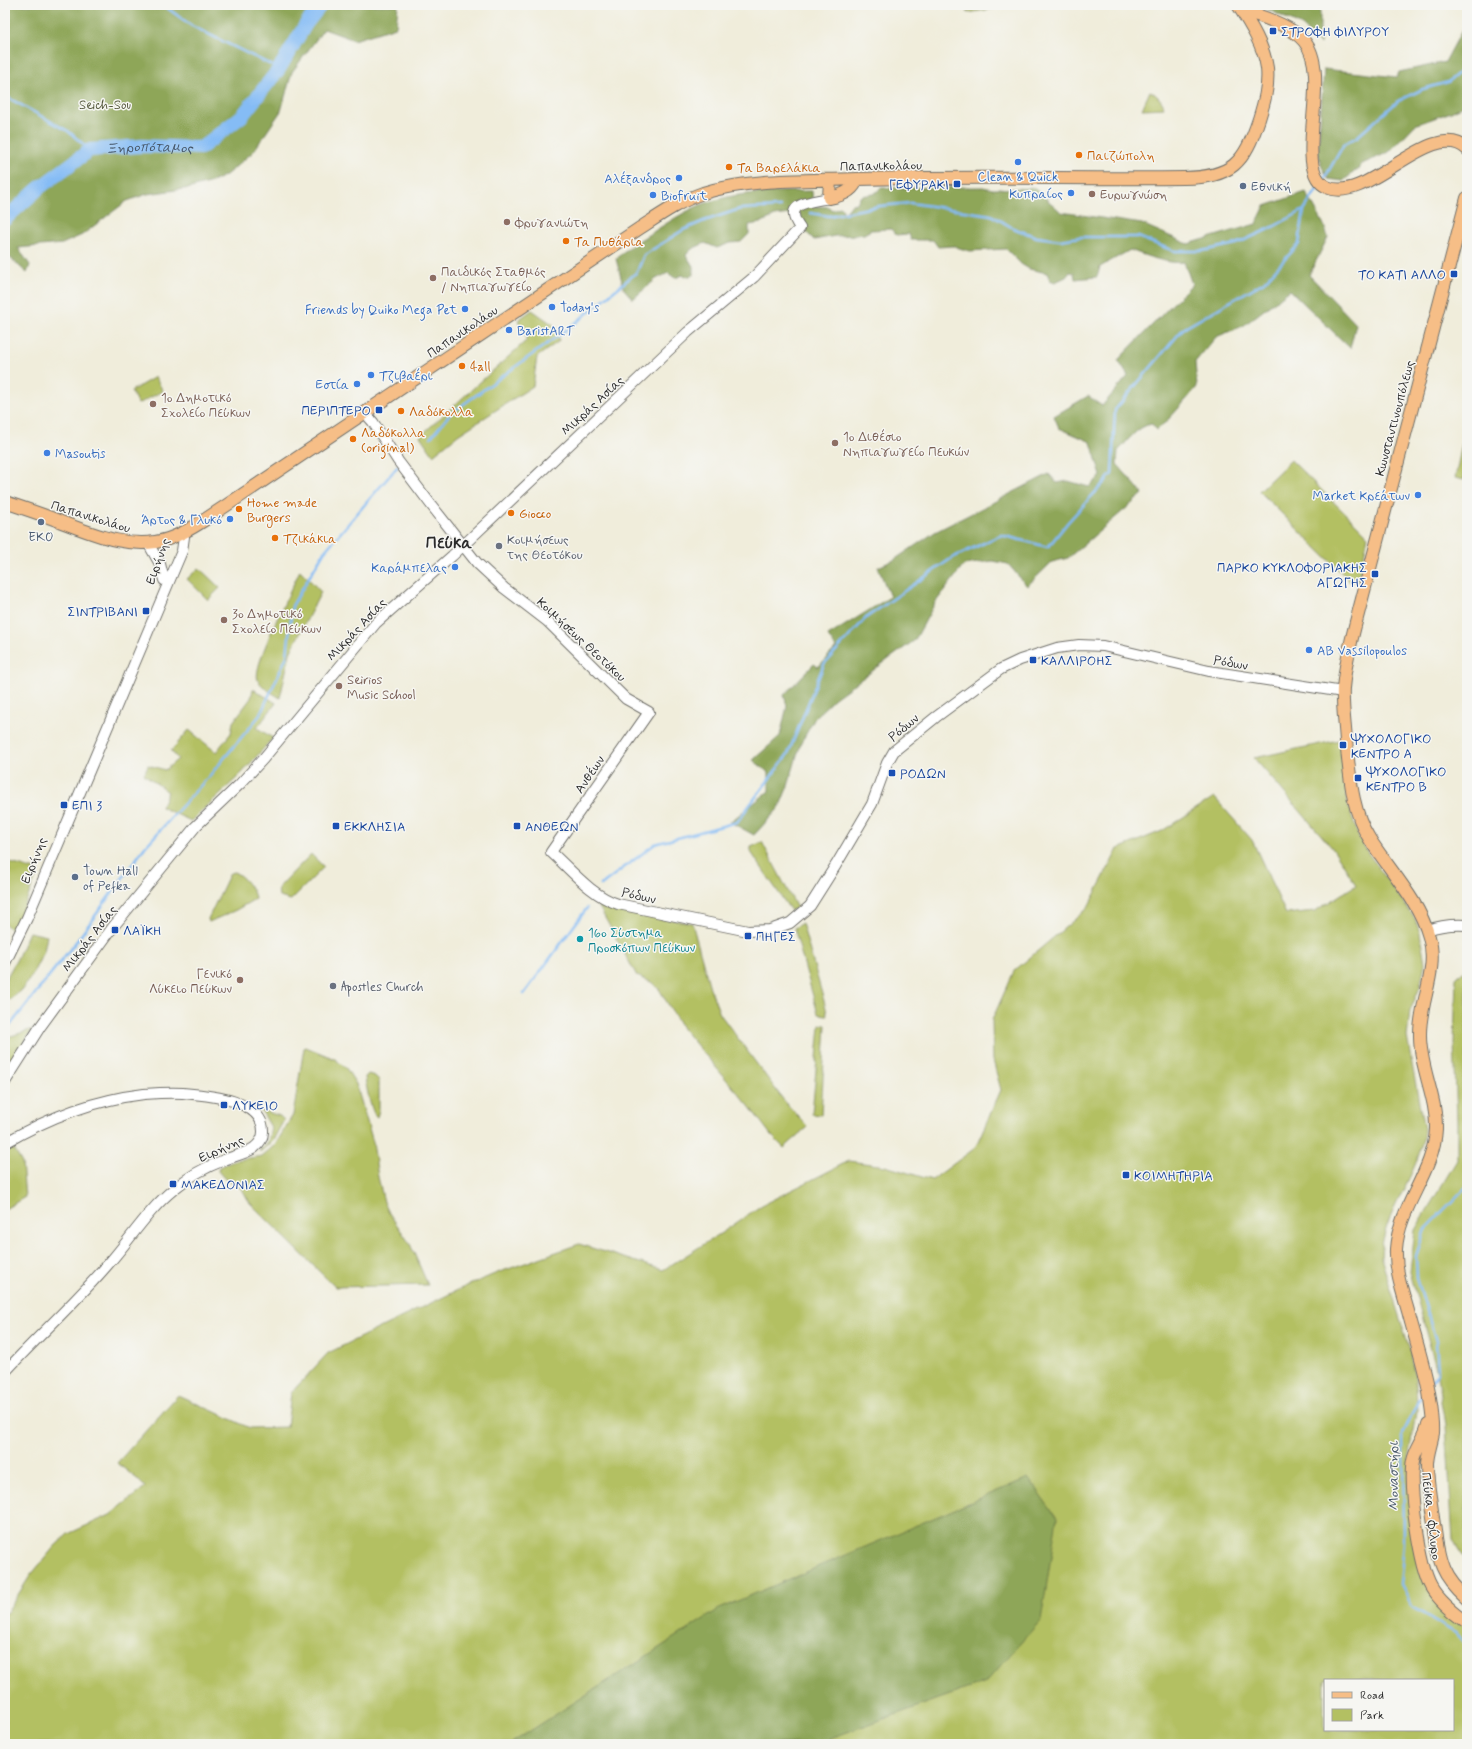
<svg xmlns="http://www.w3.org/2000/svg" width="1472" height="1749" viewBox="0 0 1472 1749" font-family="Mynerve,sans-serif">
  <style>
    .green { fill: #b3c062; stroke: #6f7646; fill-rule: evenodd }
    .forest { fill: #8ea658; stroke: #5c6842 }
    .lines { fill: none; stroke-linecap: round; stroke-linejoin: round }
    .stream { stroke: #85bcf5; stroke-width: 2.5 }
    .river { stroke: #85bcf5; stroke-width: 14 }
    .minor-casing { stroke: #706f69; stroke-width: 12 }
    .major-casing { stroke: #706f69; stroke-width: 14 }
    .minor { stroke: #fff; stroke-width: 10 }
    .major { stroke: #f6be87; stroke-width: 12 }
    .transit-dot { fill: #1a4fb4; stroke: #f6f6f2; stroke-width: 1.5 }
    .food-dot { fill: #e8710a; stroke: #f6f6f2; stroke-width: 1.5 }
    .shop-dot { fill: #3f7fe0; stroke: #f6f6f2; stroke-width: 1.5 }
    .service-dot { fill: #5c6f8a; stroke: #f6f6f2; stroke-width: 1.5 }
    .education-dot { fill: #8d6e63; stroke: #f6f6f2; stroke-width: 1.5 }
    .worship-dot { fill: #6b7280; stroke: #f6f6f2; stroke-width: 1.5 }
    .culture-dot { fill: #0f9aa8; stroke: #f6f6f2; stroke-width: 1.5 }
    .labels { text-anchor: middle; stroke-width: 3; stroke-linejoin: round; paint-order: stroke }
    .transit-label { font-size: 13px; fill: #164399; stroke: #f6f6f2; text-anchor: start }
    .park-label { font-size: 13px; fill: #54583c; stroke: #f6f6f2 }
    .food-label { font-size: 13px; fill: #c56008; stroke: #f6f6f2; text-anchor: start }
    .street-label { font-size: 13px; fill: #2b2b2b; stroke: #f6f6f2 }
    .shop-label { font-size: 13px; fill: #366cbe; stroke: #f6f6f2; text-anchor: end }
    .service-label { font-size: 13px; fill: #4e5e75; stroke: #f6f6f2; text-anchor: start }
    .education-label { font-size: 13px; fill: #785e54; stroke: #f6f6f2; text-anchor: start }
    .worship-label { font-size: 13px; fill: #5b616d; stroke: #f6f6f2; text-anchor: start }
    .culture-label { font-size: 13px; fill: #0d838f; stroke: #f6f6f2; text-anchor: start }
    .water-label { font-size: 14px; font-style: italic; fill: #465668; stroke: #f6f6f2 }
    .district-label { font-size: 17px; font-weight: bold; fill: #2b2b2b; stroke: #f6f6f2 }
  </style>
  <rect width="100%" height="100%" fill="#f6f6f2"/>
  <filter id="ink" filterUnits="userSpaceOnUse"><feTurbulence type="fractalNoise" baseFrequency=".025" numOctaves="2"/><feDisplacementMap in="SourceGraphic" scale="8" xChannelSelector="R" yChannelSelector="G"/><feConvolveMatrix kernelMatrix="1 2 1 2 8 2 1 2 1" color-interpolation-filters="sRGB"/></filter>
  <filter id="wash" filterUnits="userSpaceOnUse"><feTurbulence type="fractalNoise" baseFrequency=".012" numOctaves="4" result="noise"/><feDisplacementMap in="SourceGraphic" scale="16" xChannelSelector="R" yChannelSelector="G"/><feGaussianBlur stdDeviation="0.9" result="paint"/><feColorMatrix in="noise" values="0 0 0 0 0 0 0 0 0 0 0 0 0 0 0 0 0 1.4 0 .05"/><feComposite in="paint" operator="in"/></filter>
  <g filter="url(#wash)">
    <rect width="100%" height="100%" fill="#f0eddb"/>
    <!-- green -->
    <path class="green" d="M965,5H1014L968,13Z
      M1150,91C1155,93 1164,102 1164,108L1142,109Z
      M532,310L555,326L559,341L537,357L533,386L458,435L433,455L420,436L527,340L518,320Z
      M155,377L163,391L138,404L131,391Z
      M1462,444L1467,445V466L1464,480L1455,478Z
      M1291,460L1368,536L1359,579L1351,582L1259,491Z
      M199,568L220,588L208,600L187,579Z
      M300,570L321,592L290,653L280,698C273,693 262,688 258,680C251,667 293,587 300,570Z
      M253,689L276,703L257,728L273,738L241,774L191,821L161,807L168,792L144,774L148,765L165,770L178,759L171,751L189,730L216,752L231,733L233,722L251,698Z
      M1339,740L1348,805L1359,837L1368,853L1415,919L1420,933L1425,963L1420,987L1410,1011L1407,1037L1424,1129C1421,1176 1381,1212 1381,1258L1411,1354L1416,1378L1417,1412L1409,1459L1425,1572L1467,1624V1744H5V1615L30,1576L55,1546L68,1534L110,1515L145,1487L136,1478L117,1463L178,1395L250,1428L287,1427L291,1393L328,1353L462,1288L497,1273L579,1244L663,1270L723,1232L762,1205L849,1161L885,1166L932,1180L975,1148L1001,1090L993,1060L992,1020L1014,971L1087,909L1118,849L1162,831L1214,797L1252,840L1286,914L1315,911L1356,885L1334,850L1254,758ZM1325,1680H1453V1730H1325Z
      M762,842L797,908L791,911L751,852V847Z
      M311,854L324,867L291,900L279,897L278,888Z
      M8,862L38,871L14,933L5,924V900L10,873Z
      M234,872C242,875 255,890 255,899L236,910L209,922L208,919L230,873Z
      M599,900C616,914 670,919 692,923L710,988L720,1014L785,1102L808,1127L784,1148L771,1135L749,1106L683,1029L659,989L651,982L637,976L599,907L597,903Z
      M802,923L826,1008L827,1015L818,1014L794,928Z
      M29,932L47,936L44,951L31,977L21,991L5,1003V980L17,959Z
      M1467,968V1561L1453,1540L1446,1425L1438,1376L1410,1272L1415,1230L1457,1160V1119L1454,1043L1456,978Z
      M820,1025H826L821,1115L812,1114Z
      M33,1029L9,1067L5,1073V1038Z
      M306,1047L335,1059L346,1068L356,1084L373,1142L378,1177L384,1202L389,1213L410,1244L428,1285L335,1287L250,1203L242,1189L224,1178L218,1171L219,1167L237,1160L262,1156L275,1145L293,1115L304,1048Z
      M368,1074L375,1076L379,1080V1110L377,1117C371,1114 366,1085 365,1077Z
      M261,1110L280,1116L284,1120L273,1140L261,1151H259L268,1142L271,1127Z
      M11,1144L22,1163L25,1197L5,1209V1147Z"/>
    <!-- forest -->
    <path class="forest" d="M5,5H398L396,27L354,40L324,29L292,72L281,111L253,152L226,175L212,182L191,188L147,194L127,201L82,235L62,244L18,248L30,265L27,273L7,255L5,256Z
      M1259,5H1320V44L1302,26Z
      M1467,27V104L1451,112L1415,125L1389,152L1362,164L1358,169L1343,181L1328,179L1321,165L1318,152L1324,69L1397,77L1399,72L1445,62L1461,32Z
      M983,187L993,189L1034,188L1061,212L1142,224L1188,244L1256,224L1265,206L1306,192L1323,223L1328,237L1309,275L1356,324L1350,348L1290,290L1243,326L1216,337L1195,362L1197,387C1184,402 1172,417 1157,430L1152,424C1137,426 1128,441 1118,451L1117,464L1143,494L1068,558L1052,562L1027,586L1008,564L993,561L964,565L935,603L915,640L835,698L816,716L801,743L788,786L779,808L754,835L730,822L769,791V773L753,760L780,736L787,706L784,695L814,664L818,667L836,648L828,636L890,597L878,567L894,560L935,532L1049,474L1057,483L1068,481L1089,487L1101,476L1091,442L1059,428L1054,416L1088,396L1102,406L1128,376L1118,360L1192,284L1184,262C1170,265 1143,255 1130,250L1100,267L1097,277L1075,279L1074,273L1070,272L1066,277L1055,282L1050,280L1047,273L1029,269L1021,264L1006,249L969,251L953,246L938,247L933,240H911L909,234L896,235L891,229L871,230L864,234L855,235L835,236L814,240L804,230L797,213L775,216L760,223L749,225V234L741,242L730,243L717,248L705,243L692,249L686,255L693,266V275L685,277L683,275L675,278L668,273L656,279L633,299L624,289L616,259C626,248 640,240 653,232C667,223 682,213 698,206C734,191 774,192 812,191L813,206L829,207L832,210L840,207L843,209L842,212H846L853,203L856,204L861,196L874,194L881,188Z
      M1028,1478L1057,1518L1041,1620L986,1682L814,1744H512L513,1742L721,1608Z"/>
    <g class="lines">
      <!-- stream -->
      <path class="stream" d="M163,5L192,26L279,69
        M5,96L68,131L90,150
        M1324,179L1344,144L1357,137L1398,101L1423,89L1448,82L1467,66
        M810,213L829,216L879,206L911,203L991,215L1013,228L1037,237L1060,240L1080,237H1138L1174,251H1202L1236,244L1273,227L1304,210L1320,185
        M431,437L450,414L573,325L637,272L644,255L683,230L704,221L740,209L780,207
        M601,885L655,844L737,822L788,754L824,664L867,617L952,558L1001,535L1048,547L1068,522L1112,474L1115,410L1183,329L1264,282L1299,244L1304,210
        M524,994L587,908
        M5,1032L79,938L145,847L211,774L260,715L287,656L292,606L324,552L398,466
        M1431,1382L1438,1373L1436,1341L1417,1278L1416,1256L1425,1229L1467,1186
        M1425,1391L1418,1401L1403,1434L1404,1544L1400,1585L1411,1606L1457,1633L1467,1644"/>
      <!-- river -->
      <path class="river" id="s1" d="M5,219L39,188L90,150L141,146L201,148L242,116L279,69L306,24L321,5"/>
    </g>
  </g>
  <g filter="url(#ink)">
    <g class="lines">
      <!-- minor casing -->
      <g class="minor-casing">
        <path id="minor" d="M365,413L373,422L398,461L432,506L477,563L504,588L547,621L626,699L649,712L551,852C571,870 592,896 618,904L748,931L770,930L790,923L810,906L836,865L872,804L887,763L894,751L936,717L1001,669L1020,660L1057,648L1079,645L1103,646L1209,671L1343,692
          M148,543L160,564L164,580
          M1427,930C1441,925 1452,924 1467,925
          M5,963L27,918L182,551L184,537L181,533
          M5,1082L40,1027L113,927L196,826L240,784L263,759L376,623L452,556L688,332L754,277L800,228C781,202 811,202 829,198
          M5,1143C49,1117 93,1100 144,1094C157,1093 170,1092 183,1093C206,1095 264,1099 263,1132C263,1138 259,1144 254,1148C245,1154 234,1156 224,1160C206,1167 188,1177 174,1189C149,1209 131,1238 110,1262C77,1301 39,1335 5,1372"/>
      </g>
      <!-- major casing -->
      <g class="major-casing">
        <path id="major" d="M1244,15L1248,14H1254C1271,20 1292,27 1304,41C1334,75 1290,170 1327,187C1367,206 1431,116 1467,149
          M830,180L829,198C840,196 854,191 857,179
          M1467,198L1363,595C1355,626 1346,657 1343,688C1342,705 1345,724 1346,741C1350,774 1351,809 1369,838C1389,870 1419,900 1429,937C1439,970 1419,1002 1420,1036C1420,1068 1437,1098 1436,1129C1434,1172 1399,1206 1396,1249C1395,1270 1402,1290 1408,1311C1415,1338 1424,1365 1429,1392C1431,1406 1434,1421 1433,1434C1431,1445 1427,1455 1427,1465C1427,1483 1431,1501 1433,1518C1436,1535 1437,1554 1444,1569C1449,1581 1458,1590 1467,1598
          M5,502C23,508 41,514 59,521C93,534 132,551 168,539C188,532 206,519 224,507L640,228C660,215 680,201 703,193C753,178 806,181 857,179C966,176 1075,179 1184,178C1232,177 1244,164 1259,119C1264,103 1269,86 1267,68C1264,46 1250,24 1238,5
          M1428,1424C1426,1437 1415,1448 1413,1461C1408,1485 1420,1567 1432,1588C1440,1602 1454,1613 1467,1622"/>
      </g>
      <!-- minor -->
      <use href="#minor" class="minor"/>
      <!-- major -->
      <use href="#major" class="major"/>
    </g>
  </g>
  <!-- markers -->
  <g class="transit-dot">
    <rect x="1269" y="27" width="8" height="8" rx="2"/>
    <rect x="953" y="180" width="8" height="8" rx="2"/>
    <rect x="1450" y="270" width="8" height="8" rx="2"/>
    <rect x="375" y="406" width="8" height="8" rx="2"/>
    <rect x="1371" y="570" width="8" height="8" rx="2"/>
    <rect x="142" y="607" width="8" height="8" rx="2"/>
    <rect x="1029" y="656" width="8" height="8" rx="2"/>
    <rect x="1339" y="741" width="8" height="8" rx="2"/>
    <rect x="888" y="769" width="8" height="8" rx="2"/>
    <rect x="1354" y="774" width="8" height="8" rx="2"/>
    <rect x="60" y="801" width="8" height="8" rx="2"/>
    <rect x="332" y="822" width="8" height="8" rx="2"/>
    <rect x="513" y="822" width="8" height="8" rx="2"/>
    <rect x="111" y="926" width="8" height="8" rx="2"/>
    <rect x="744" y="932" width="8" height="8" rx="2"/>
    <rect x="220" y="1101" width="8" height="8" rx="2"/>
    <rect x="1122" y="1171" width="8" height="8" rx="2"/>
    <rect x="169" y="1180" width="8" height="8" rx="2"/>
  </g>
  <g class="food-dot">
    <circle cx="1079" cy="155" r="4"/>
    <circle cx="729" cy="167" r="4"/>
    <circle cx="566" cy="241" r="4"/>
    <circle cx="462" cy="366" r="4"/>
    <circle cx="401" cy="411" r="4"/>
    <circle cx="353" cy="439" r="4"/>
    <circle cx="239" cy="509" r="4"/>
    <circle cx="511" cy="513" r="4"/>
    <circle cx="275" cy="538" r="4"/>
  </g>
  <g class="shop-dot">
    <circle cx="1018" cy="162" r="4"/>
    <circle cx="679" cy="178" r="4"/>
    <circle cx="1071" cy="193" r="4"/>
    <circle cx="653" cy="195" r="4"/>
    <circle cx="552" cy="307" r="4"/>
    <circle cx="465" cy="309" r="4"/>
    <circle cx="509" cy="330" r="4"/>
    <circle cx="371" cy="375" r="4"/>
    <circle cx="357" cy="384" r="4"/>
    <circle cx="47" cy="453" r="4"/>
    <circle cx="1418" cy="495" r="4"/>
    <circle cx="230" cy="519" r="4"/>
    <circle cx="455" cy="567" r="4"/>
    <circle cx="1309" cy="650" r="4"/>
  </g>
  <g class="service-dot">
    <circle cx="1243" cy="186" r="4"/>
    <circle cx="41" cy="522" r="4"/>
    <circle cx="75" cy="877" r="4"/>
  </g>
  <g class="education-dot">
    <circle cx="1092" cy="194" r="4"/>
    <circle cx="507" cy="222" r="4"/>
    <circle cx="433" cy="278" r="4"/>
    <circle cx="153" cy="404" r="4"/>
    <circle cx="835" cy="443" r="4"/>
    <circle cx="224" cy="620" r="4"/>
    <circle cx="339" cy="686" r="4"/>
    <circle cx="240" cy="980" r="4"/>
  </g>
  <g class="worship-dot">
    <circle cx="499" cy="546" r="4"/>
    <circle cx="333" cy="986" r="4"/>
  </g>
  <circle class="culture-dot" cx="580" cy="939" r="4"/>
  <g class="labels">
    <!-- transit labels -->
    <g class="transit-label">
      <text x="1281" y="36">ΣΤΡΟΦΗ ΦΙΛΥΡΟΥ</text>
      <text x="949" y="189" text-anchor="end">ΓΕΦΥΡΑΚΙ</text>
      <text x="1446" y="279" text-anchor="end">ΤΟ ΚΑΤΙ ΑΛΛΟ</text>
      <text x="371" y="415" text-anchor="end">ΠΕΡΙΠΤΕΡΟ</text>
      <text x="1367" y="572" text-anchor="end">ΠΑΡΚΟ ΚΥΚΛΟΦΟΡΙΑΚΗΣ<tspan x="1367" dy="15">ΑΓΩΓΗΣ</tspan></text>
      <text x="138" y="616" text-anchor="end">ΣΙΝΤΡΙΒΑΝΙ</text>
      <text x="1041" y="665">ΚΑΛΛΙΡΟΗΣ</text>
      <text x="1351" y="743">ΨΥΧΟΛΟΓΙΚΟ<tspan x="1351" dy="15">ΚΕΝΤΡΟ A</tspan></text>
      <text x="1366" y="776">ΨΥΧΟΛΟΓΙΚΟ<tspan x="1366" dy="15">ΚΕΝΤΡΟ B</tspan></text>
      <text x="900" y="778">ΡΟΔΩΝ</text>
      <text x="72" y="810">ΕΠΙ 3</text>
      <text x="344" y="831">ΕΚΚΛΗΣΙΑ</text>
      <text x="525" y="831">ΑΝΘΕΩΝ</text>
      <text x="123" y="935">ΛΑΪΚΗ</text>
      <text x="756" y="941">ΠΗΓΕΣ</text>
      <text x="232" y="1110">ΛΥΚΕΙΟ</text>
      <text x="1134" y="1180">ΚΟΙΜΗΤΗΡΙΑ</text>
      <text x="181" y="1189">ΜΑΚΕΔΟΝΙΑΣ</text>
    </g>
    <!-- park labels -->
    <g class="park-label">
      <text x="105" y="109">Seich-Sou</text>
    </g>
    <!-- food labels -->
    <g class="food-label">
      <text x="1087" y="160">Παιζώπολη</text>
      <text x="737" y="172">Τα Βαρελάκια</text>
      <text x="574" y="246">Τα Πυθάρια</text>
      <text x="470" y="371">4all</text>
      <text x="409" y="416">Λαδόκολλα</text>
      <text x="361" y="437">Λαδόκολλα<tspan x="361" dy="15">(original)</tspan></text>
      <text x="247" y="507">Home made<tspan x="247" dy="15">Burgers</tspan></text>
      <text x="519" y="518">Giocco</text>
      <text x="283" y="543">Τζικάκια</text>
    </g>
    <!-- street labels -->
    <g class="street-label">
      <text transform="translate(881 165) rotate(-1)" y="5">Παπανικολάου</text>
      <text transform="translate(462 331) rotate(-34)" y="5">Παπανικολάου</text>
      <text transform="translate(592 405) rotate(-43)" y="5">Μικράς Ασίας</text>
      <text transform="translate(1394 418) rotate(-75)" y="5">Κωνσταντινουπόλεως</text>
      <text transform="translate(91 516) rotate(17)" y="5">Παπανικολάου</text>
      <text transform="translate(157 561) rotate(-70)" y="5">Ειρήνης</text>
      <text transform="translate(356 629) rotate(-47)" y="5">Μικράς Ασίας</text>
      <text transform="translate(582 639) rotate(43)" y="5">Κοιμήσεως Θεοτόκου</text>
      <text transform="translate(1231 662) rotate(10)" y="5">Ρόδων</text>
      <text transform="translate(903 727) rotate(-40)" y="5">Ρόδων</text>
      <text transform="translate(589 774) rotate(-56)" y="5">Ανθέων</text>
      <text transform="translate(33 860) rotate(-68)" y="5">Ειρήνης</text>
      <text transform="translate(639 895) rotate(13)" y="5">Ρόδων</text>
      <text transform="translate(89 938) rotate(-52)" y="5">Μικράς Ασίας</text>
      <text transform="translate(221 1148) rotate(-24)" y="5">Ειρήνης</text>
      <text transform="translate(1432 1516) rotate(83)" y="5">Πεύκα - Φίλυρο</text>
    </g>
    <!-- shop labels -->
    <g class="shop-label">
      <text x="1018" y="181" text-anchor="middle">Clean &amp; Quick</text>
      <text x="671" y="183">Αλέξανδρος</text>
      <text x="1063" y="198">Κυπραίος</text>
      <text x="661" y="200" text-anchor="start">Biofruit</text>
      <text x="560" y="312" text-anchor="start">Today's</text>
      <text x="457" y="314">Friends by Quiko Mega Pet</text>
      <text x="517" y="335" text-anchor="start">BaristART</text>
      <text x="379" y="380" text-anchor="start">Τζιβαέρι</text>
      <text x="349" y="389">Εστία</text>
      <text x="55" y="458" text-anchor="start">Masoutis</text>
      <text x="1410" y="500">Market Κρεάτων</text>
      <text x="222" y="524">Άρτος &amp; Γλυκό</text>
      <text x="447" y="572">Καράμπελας</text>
      <text x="1317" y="655" text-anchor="start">AB Vassilopoulos</text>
    </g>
    <!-- service labels -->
    <g class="service-label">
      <text x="1251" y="191">Εθνική</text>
      <text x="41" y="541" text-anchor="middle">EKO</text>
      <text x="83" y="875">Town Hall<tspan x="83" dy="15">of Pefka</tspan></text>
    </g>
    <!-- education labels -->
    <g class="education-label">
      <text x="1100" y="199">Ευρωγνώση</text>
      <text x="515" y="227">Φρυγανιώτη</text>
      <text x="441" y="276">Παιδικός Σταθμός<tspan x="441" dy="15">/ Νηπιαγωγείο</tspan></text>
      <text x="161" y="402">1ο Δημοτικό<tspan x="161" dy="15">Σχολείο Πεύκων</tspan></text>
      <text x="843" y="441">1ο Διθέσιο<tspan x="843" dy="15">Νηπιαγωγείο Πευκών</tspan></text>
      <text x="232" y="618">3ο Δημοτικό<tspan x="232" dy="15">Σχολείο Πεύκων</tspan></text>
      <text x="347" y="684">Seirios<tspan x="347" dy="15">Music School</tspan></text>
      <text x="232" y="978" text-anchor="end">Γενικό<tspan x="232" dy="15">Λύκειο Πεύκων</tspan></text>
    </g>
    <!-- worship labels -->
    <g class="worship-label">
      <text x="507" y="544">Κοιμήσεως<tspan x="507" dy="15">της Θεοτόκου</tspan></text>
      <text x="341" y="991">Apostles Church</text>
    </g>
    <!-- culture labels -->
    <g class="culture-label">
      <text x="588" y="937">16ο Σύστημα<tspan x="588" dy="15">Προσκόπων Πεύκων</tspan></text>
    </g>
    <!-- water labels -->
    <g class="water-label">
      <text dy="5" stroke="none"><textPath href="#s1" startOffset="169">Ξηροπόταμος</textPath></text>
      <text transform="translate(1393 1476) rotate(-90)" y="5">Μοναστήρι</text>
    </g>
    <!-- district labels -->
    <g class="district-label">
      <text x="449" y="548">Πεύκα</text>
    </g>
  </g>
  <!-- margin -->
  <rect width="1472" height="1749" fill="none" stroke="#f6f6f2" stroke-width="20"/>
  <!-- legend -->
  <rect x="1324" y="1679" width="130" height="52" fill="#f6f6f2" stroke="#a5a5a2"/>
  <rect x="1332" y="1692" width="20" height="6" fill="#f6be87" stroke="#a5a5a2"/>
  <text x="1360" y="1699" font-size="12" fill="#2b2b2b">Road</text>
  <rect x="1332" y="1709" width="20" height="12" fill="#b3c062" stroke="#a5a5a2"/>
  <text x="1360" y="1719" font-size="12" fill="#2b2b2b">Park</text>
</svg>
